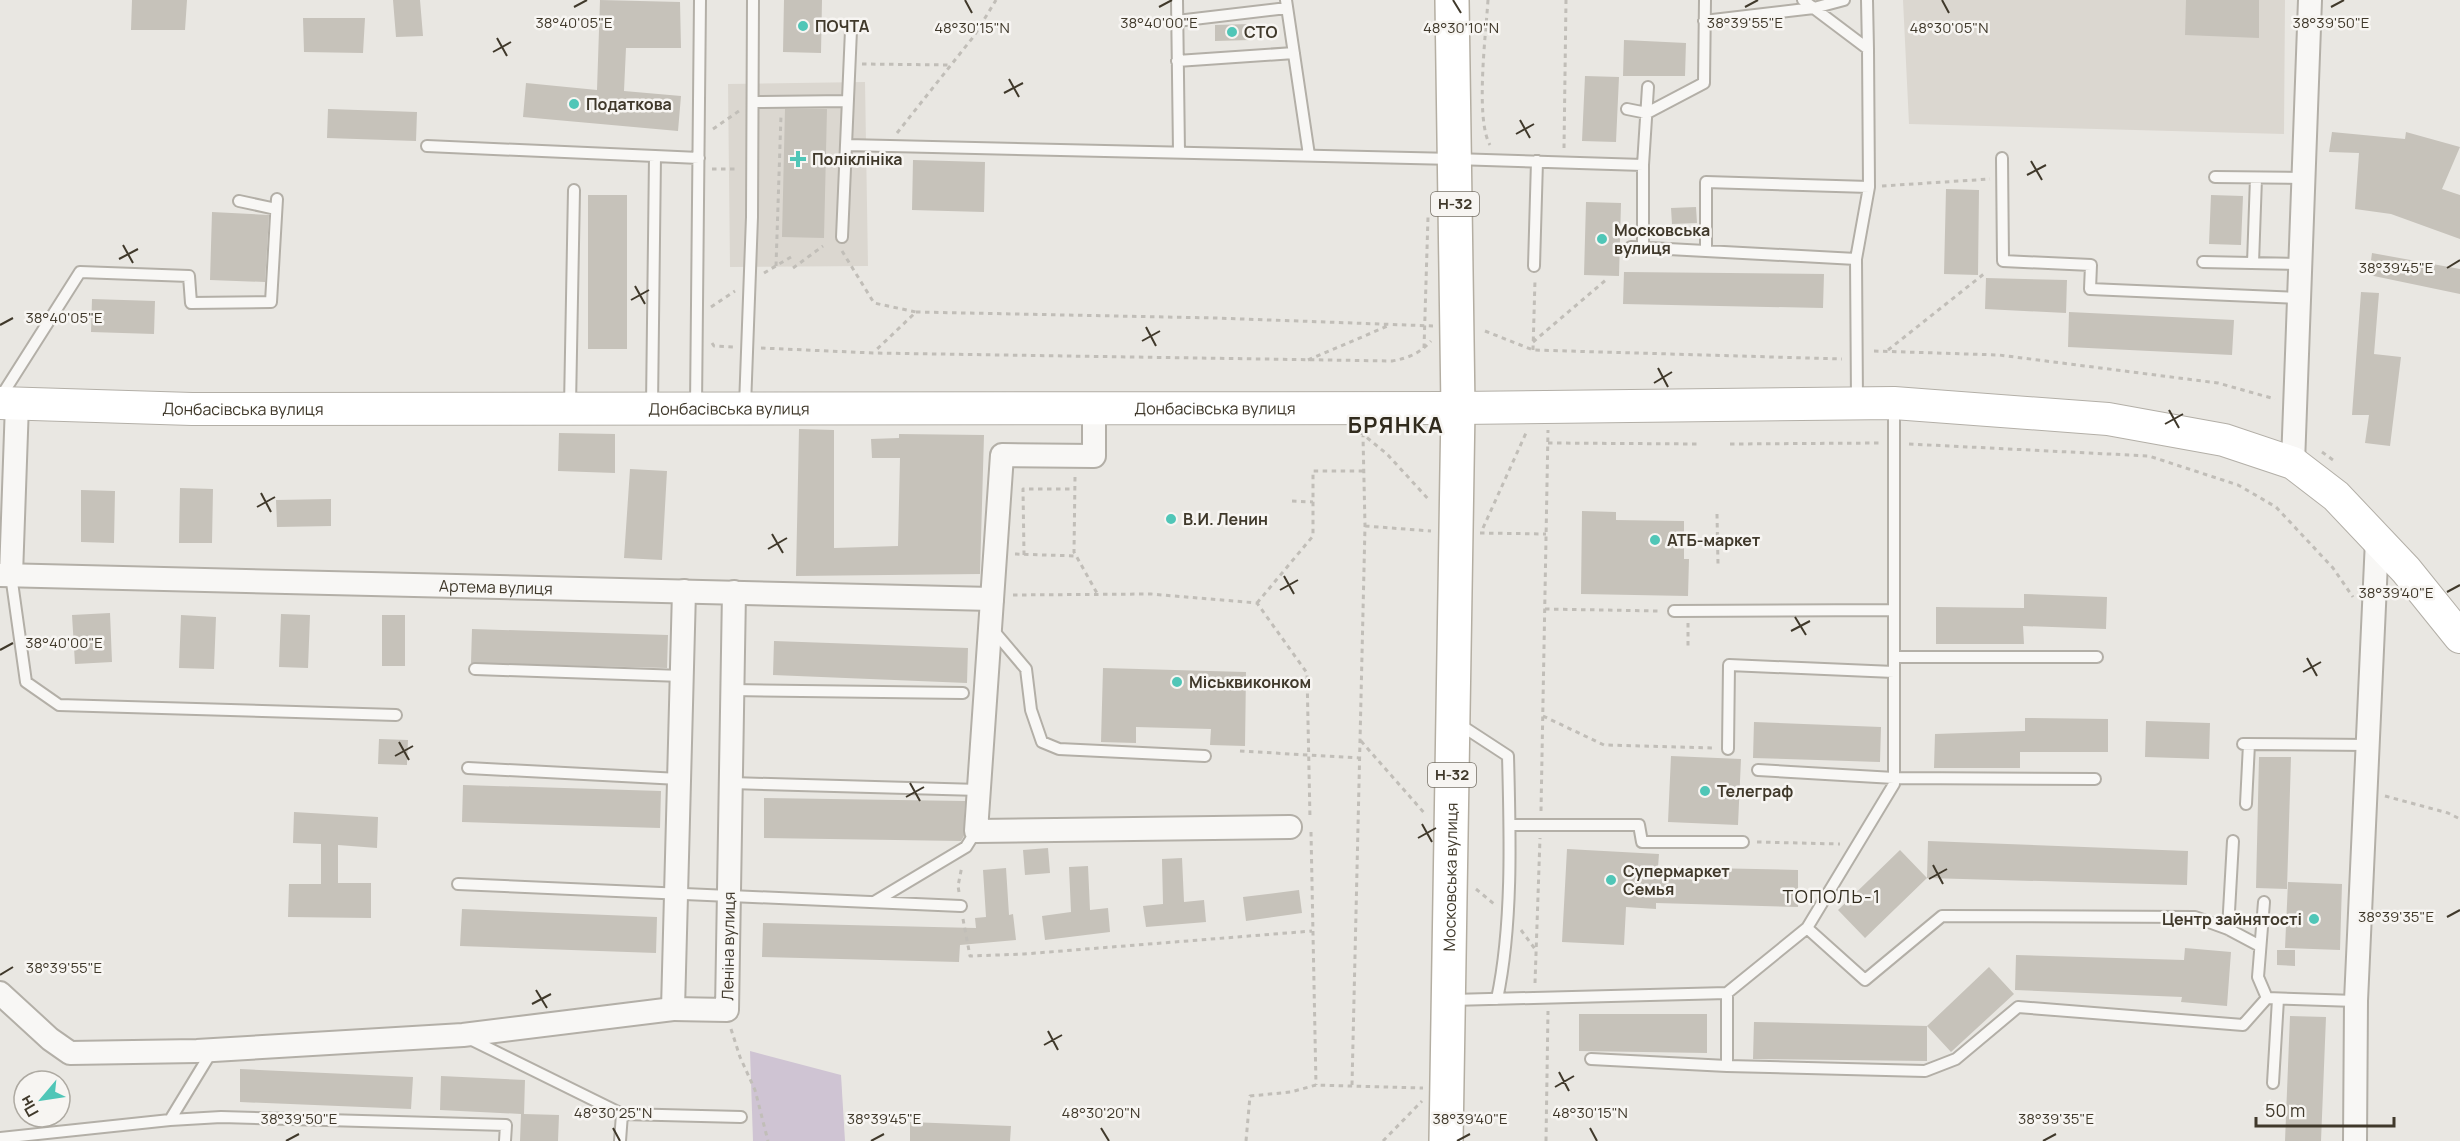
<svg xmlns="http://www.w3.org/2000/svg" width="2460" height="1141" viewBox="0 0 2460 1141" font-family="Manrope,sans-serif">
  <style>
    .built { fill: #dbd7d0 }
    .green { fill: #cfc4d3 }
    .building { fill: #c6c2ba }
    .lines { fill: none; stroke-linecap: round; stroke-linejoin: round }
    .lane-casing { stroke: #b3afa7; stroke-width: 14 }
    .street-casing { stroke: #b3afa7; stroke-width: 26 }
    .secondary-casing { stroke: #b3afa7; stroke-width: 34 }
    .primary-casing { stroke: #b4aea2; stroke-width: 36 }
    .path { stroke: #c1beb8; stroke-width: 3; stroke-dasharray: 4.5 4.5; stroke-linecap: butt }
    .lane { stroke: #f8f7f5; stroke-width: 10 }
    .street { stroke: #f8f7f5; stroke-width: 22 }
    .secondary { stroke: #fff; stroke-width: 32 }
    .primary { stroke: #fff; stroke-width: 33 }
    .ticks { fill: none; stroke: #40392b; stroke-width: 2 }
    .poi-dot { fill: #50c6b7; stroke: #f7f5f2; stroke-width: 2 }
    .labels { text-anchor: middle; stroke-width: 5; stroke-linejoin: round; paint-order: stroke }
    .shield { fill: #f7f5f2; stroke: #777167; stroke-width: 1.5 }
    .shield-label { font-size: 15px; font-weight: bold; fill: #40392b }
    .poi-label { font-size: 16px; font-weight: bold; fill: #40392b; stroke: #f7f5f2; text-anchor: start }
    .street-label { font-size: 16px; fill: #40392b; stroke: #f7f5f2 }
    .neighbourhood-label { font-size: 18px; letter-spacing: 1.5px; fill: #312b1d; stroke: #f7f5f2 }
    .district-label { font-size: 22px; font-weight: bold; letter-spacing: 1.5px; fill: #312b1d; stroke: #f7f5f2 }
    .ticks-label { font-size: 15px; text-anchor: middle; fill: #40392b; stroke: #f7f5f2; stroke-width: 5; stroke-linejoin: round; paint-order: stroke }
  </style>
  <rect width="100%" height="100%" fill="#e9e7e2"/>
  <!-- built -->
  <path class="built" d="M1903,0H2285L2284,134L1909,124Z
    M865,82L868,266L730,267L728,84Z"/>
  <!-- green -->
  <path class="green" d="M750,1051L841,1075L845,1141H753Z"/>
  <!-- building -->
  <path class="building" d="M132,0H187L185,30H131Z
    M393,0H420L423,36L396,37Z
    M600,0L680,2L681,48H626L624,91L681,96L678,131L523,117L526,83L597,90Z
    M784,0H822L821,53L783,52Z
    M2186,0H2259V38L2185,35Z
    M303,18H365L363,53L304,52Z
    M1249,24L1250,40L1215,41V25Z
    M1624,40L1686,43L1685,76H1623Z
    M1585,76L1619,77L1616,142L1582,141Z
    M328,109L417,112L416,141L327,138Z
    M785,109H827L824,238L782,237Z
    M2332,132L2405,139L2406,132L2460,147L2442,189L2460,195V239L2391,214L2355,209L2359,153L2329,152Z
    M913,160L985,162L984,212L912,210Z
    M1946,189L1979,190L1978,275L1944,274Z
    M588,195H627V349H588Z
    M2211,195L2243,196L2241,245L2209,244Z
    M1586,202L1621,203L1619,276L1584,275Z
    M1696,207L1697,223L1672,224L1671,208Z
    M212,212L269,215L265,282L210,280Z
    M2372,253L2460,269V294L2369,275Z
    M1624,272L1824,274L1823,308L1623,304Z
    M1986,278L2067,280L2066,313L1985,309Z
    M2361,292L2379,293L2374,354L2401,357L2390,446L2365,443L2369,415H2352Z
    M92,299L155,301L154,334L91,332Z
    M2069,312L2234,320L2232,355L2068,347Z
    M799,429L834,430V548L898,546L900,458H872L871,439L899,438V434L984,435L980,574L796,576Z
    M559,433L615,434V473L558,471Z
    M630,469L667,471L662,560L624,558Z
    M180,488L213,489L212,543H179Z
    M81,490L115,491L114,543L81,542Z
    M331,499V526L277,527L276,500Z
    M1582,511L1616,512V520L1684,521V559H1689L1688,596L1581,594Z
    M2024,594L2107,597L2106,629L2023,626L2024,644H1936V607L2024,608Z
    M110,613L112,662L75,664L72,615Z
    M281,614L310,615L308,668L279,667Z
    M181,615L216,617L214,669L179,668Z
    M382,615H405V666H382Z
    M472,629L668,635L667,668L471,663Z
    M774,641L968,648L967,683L773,675Z
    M1103,668L1246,672L1245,746L1210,745L1211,729L1136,727V743L1101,742Z
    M2025,718L2108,719V752H2020V768H1934L1935,734L2025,731Z
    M2146,721L2210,723L2209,759L2145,757Z
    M1754,722L1881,727L1880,762L1753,758Z
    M379,739L408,740L407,765L378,764Z
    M1671,756L1741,759L1738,825L1668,822Z
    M2259,757H2291L2287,889L2256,888Z
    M463,785L661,791L660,828L462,822Z
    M764,798L965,801L964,836L961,841L764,838Z
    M294,812L378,817L377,848L338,845V883H371V918L288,917L289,884H321V844L293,843Z
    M1928,841L2188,851L2187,885L1927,878Z
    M1048,848L1050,873L1025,875L1023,850Z
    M1567,849L1659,854L1658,867L1798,870V907L1656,903V909L1626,907L1624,945L1562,942Z
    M1900,850L1927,878L1865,938L1838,910Z
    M1182,858L1184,902L1204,900L1206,922L1146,927L1143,906L1163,904L1162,859Z
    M1088,866L1090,910L1108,908L1110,932L1045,940L1042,916L1071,912L1069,867Z
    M1006,868L1009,915L1013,914L1016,940L960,945L959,962L762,957L763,923L976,928L975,918L986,917L983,870Z
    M2288,882L2342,884L2340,950L2285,948Z
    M1299,890L1302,913L1246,921L1243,897Z
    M462,909L657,917L656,953L460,946Z
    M2185,948L2231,952L2227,1006L2181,1002L2182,997L2015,990L2016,955L2184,960Z
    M2277,950H2295V966L2277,965Z
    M1989,967L2014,994L1951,1052L1927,1026Z
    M1579,1014H1707V1053L1579,1051Z
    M2290,1016L2326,1017L2321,1141H2285Z
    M1754,1022L1927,1026V1061L1753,1059Z
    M240,1069L413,1077L411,1109L240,1102Z
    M441,1076L525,1080L524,1114L559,1115L558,1141H520L521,1114L440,1110Z
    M910,1122L1011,1126L1010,1141H910Z"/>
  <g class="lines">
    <!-- lane casing -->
    <g class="lane-casing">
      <path id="lane" d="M1177,0L1179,152
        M1286,0L1309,155
        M1803,0L1868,49L1869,187L1856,259
        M1867,0L1868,49
        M1177,21L1287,8
        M1704,21L1814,8L1844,0
        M1177,61L1294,53
        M753,102L848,101
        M1627,109L1647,113L1704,83L1705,0
        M847,145L1454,159L1643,165V248
        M427,146L655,156
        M2002,158L2003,261L2091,265L2090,289L2299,298
        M1643,165L1648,87
        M2215,177L2304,178
        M239,201L276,209
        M842,237L851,30
        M1631,247L1856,259L1857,402
        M1706,251V182L1869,187
        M2203,262L2300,264
        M2253,263L2256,178
        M1534,266L1537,161
        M0,398L80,272L189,276L191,303L271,302L277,199
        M570,406L574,190
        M652,406L655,156L699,158
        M696,406L700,0
        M745,406L752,217L753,0
        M11,575L26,682L59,705L396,715
        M1674,611L1894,610
        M993,630L1026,669L1031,710L1042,742L1059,749L1205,756
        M1894,657H2097
        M475,669L682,676
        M732,690L963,693
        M1459,724L1508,756C1510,832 1513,924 1497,999
        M2243,744L2368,745
        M1728,749L1729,665L1894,672
        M468,768L679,779
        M1758,770L1894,778L2095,779
        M731,783L979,790
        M2246,804L2249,744
        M1510,825H1639L1642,842H1743
        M458,884L961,906
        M874,902L966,847L976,831
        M2264,902L2258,977L2267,998
        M1807,928L1894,784V406
        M2228,929L2233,841
        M1727,993L1807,928L1865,980L1942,916L2195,917L2228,929L2260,946
        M1452,1000L1727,993V1066L1591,1059
        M468,1038L622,1114L741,1117
        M1727,1066L1925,1071L1956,1059L2018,1007L2243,1025L2267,998L2356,1001
        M2273,1083L2278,999
        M170,1120L212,1051
        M0,1138L170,1120L221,1117L506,1125L505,1141
        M620,1141L622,1114"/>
    </g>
    <!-- street casing -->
    <g class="street-casing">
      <g id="street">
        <path d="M1094,409V456L1002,455L976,831L1290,827"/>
        <path d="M2293,463L2310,0"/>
        <path id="s1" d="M0,575L992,599"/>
        <path d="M11,575L17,404"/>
        <path id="s2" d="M684,591L673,1009L727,1010L734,592"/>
        <path d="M0,993L50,1039L70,1053L197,1051L463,1035L673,1009"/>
        <path d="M2355,1141L2356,1001L2377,540"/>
      </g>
    </g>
    <!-- secondary casing -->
    <g class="secondary-casing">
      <g id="secondary">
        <path id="s3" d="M0,403L192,409L1458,408L1894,403L2108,419L2224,440L2293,463L2336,496L2406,570L2460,637"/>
      </g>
    </g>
    <!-- primary casing -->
    <g class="primary-casing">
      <g id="primary">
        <path id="s4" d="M1446,1141L1458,408L1452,0"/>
      </g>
    </g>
    <!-- path -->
    <path class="path" d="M1488,0C1486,33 1475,119 1490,145
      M862,64L950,65
      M713,129L739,111
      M897,133L974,36L996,0
      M1564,148L1566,0
      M712,169H739
      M1882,186L1990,179
      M842,251L874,303L916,312L874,352
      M776,266L781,115
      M793,268L823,246
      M764,273L791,257
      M711,307L735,291
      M916,312L1216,318L1433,326
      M1485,331L1533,350L1842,359
      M1533,342L1607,279
      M712,343L714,346L733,347
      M761,348L873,353L1392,361C1409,358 1420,353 1431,341
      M1424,348L1428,217
      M1533,350L1535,280
      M1888,350L1985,273
      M1874,351L1999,355L2218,383L2275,399
      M1308,360L1390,325
      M1360,432L1387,454L1430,501
      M1548,443L1701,444
      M1730,444L1881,443
      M1909,444L2149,456L2238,485L2276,507L2333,568L2353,597
      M2322,452L2333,460
      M1075,477L1074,552L1098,595
      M1292,501L1313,502
      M1717,514L1718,564
      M1365,526L1431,531
      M1483,528L1526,433
      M1480,533L1546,534
      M1015,554L1076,556
      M1024,555L1023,489H1075
      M1013,595L1151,594L1257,603L1307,673L1310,819
      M1257,603L1313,536V471H1364
      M1545,609L1660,611
      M1688,623V646
      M1543,716L1604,745L1715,748
      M1361,741L1426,815
      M1240,751L1359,758
      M2385,796L2448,813L2460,819
      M1541,811L1548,430
      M1311,832L1316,1085
      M1757,842L1840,844
      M1476,889L1494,904
      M959,892L958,886L962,866
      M963,919L970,956L1024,954L1312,931
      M1521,930L1535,949
      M1535,983L1540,838
      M731,1029L740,1057L755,1090L768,1141
      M1352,1085L1365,526L1363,436
      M1246,1141L1250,1096L1291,1092L1316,1085L1423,1088
      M1383,1141L1422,1101
      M1546,1141L1548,1011"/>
    <!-- lane -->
    <use href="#lane" class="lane"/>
    <!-- street -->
    <use href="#street" class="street"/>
    <!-- secondary -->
    <use href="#secondary" class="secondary"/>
    <!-- primary -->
    <use href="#primary" class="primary"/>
  </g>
  <!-- ticks -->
  <path class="ticks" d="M965,0L972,13M1453,0L1461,13M1942,0L1949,13M574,7L587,0M1159,7L1172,0M1745,7L1758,0M2331,7L2344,0M497,38L507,56M493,52L511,42M1009,79L1019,97M1004,93L1023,83M1520,120L1530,138M1516,134L1534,124M2031,161L2042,180M2027,175L2046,165M123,245L133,263M119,259L138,249M2447,268L2460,260M635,286L645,304M631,300L649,290M0,325L13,318M1146,327L1156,346M1142,341L1160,331M1658,368L1668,387M1654,383L1672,372M2169,410L2179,428M2165,424L2183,414M261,493L271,512M257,507L275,497M772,534L783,553M768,549L787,538M1284,576L1294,594M1280,590L1298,580M2447,592L2460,585M1795,617L1806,635M1791,631L1810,621M0,650L13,643M2307,658L2317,676M2303,672L2321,662M399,742L409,760M395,756L413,746M910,783L920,801M906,797L924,787M1422,824L1432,842M1418,838L1436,828M1933,865L1943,884M1929,879L1947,869M2447,917L2460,910M0,975L13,967M536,990L547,1008M532,1004L551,994M1048,1031L1058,1050M1044,1045L1062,1035M1559,1072L1569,1091M1555,1087L1574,1076M613,1128L620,1141M1101,1128L1109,1141M1590,1128L1597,1141M286,1141L299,1134M871,1141L884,1134M1457,1141L1470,1134M2043,1141L2056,1134"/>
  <!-- markers -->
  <g class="poi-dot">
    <circle cx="803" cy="26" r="6"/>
    <circle cx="1232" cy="32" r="6"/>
    <circle cx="574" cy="104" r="6"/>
    <path d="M795 150h6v6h6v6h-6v6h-6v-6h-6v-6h6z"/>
    <circle cx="1602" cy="239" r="6"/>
    <circle cx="1171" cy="519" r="6"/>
    <circle cx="1655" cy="540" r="6"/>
    <circle cx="1177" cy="682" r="6"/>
    <circle cx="1705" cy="791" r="6"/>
    <circle cx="1611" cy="880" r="6"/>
    <circle cx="2314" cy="919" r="6"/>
  </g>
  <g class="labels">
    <!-- shield labels -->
    <g class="shield">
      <rect x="1431" y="192" width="48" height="24" rx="4.5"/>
      <rect x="1428" y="763" width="48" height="24" rx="4.5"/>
    </g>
    <g class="shield-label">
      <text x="1455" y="209">Н-32</text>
      <text x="1452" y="780">Н-32</text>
    </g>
    <!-- poi labels -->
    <g class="poi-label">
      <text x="815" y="32">ПОЧТА</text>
      <text x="1244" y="38">СТО</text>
      <text x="586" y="110">Податкова</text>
      <text x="812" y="165">Поліклініка</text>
      <text x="1614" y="236">Московська<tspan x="1614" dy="18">вулиця</tspan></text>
      <text x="1183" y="525">В.И. Ленин</text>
      <text x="1667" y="546">АТБ-маркет</text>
      <text x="1189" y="688">Міськвиконком</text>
      <text x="1717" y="797">Телеграф</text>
      <text x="1623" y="877">Супермаркет<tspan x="1623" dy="18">Семья</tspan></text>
      <text x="2302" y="925" text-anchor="end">Центр зайнятості</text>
    </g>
    <!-- street labels -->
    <g class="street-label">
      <text dy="6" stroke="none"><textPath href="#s3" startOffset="1215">Донбасівська вулиця</textPath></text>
      <text dy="6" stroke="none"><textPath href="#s3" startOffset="243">Донбасівська вулиця</textPath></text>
      <text dy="6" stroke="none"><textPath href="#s3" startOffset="729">Донбасівська вулиця</textPath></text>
      <text dy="6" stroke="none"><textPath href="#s1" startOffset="496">Артема вулиця</textPath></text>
      <text dy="6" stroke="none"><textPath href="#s4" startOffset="264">Московська вулиця</textPath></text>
      <text dy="6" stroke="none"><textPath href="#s2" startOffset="536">Леніна вулиця</textPath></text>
    </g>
    <!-- neighbourhood labels -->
    <g class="neighbourhood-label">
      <text x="1832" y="903">ТОПОЛЬ-1</text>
    </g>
    <!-- district labels -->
    <g class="district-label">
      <text x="1396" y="433">БРЯНКА</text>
    </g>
  </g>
  <g class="ticks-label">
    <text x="1159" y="28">38°40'00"E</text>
    <text x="1745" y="28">38°39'55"E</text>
    <text x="2331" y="28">38°39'50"E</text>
    <text x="574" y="28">38°40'05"E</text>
    <text x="972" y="33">48°30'15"N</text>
    <text x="1461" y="33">48°30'10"N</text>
    <text x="1949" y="33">48°30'05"N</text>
    <text x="2396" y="273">38°39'45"E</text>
    <text x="64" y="323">38°40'05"E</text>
    <text x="2396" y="598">38°39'40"E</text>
    <text x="64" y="648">38°40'00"E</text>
    <text x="2396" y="922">38°39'35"E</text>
    <text x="64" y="973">38°39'55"E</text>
    <text x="613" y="1118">48°30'25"N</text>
    <text x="1101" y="1118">48°30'20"N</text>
    <text x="1590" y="1118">48°30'15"N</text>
    <text x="299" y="1124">38°39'50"E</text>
    <text x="884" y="1124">38°39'45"E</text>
    <text x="1470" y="1124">38°39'40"E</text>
    <text x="2056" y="1124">38°39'35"E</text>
  </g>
  <!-- north arrow -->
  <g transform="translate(42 1099) rotate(241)"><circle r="28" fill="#f7f5f2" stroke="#aeaaa2" stroke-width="1.5"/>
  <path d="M0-4.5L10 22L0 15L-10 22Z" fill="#50c6b7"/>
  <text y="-9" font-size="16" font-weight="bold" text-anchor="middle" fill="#40392b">Пн</text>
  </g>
  <!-- scale -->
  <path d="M2256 1117v9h138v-9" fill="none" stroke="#40392b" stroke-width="3"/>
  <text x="2265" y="1117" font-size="18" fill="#40392b" stroke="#f7f5f2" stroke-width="4.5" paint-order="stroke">50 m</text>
</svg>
